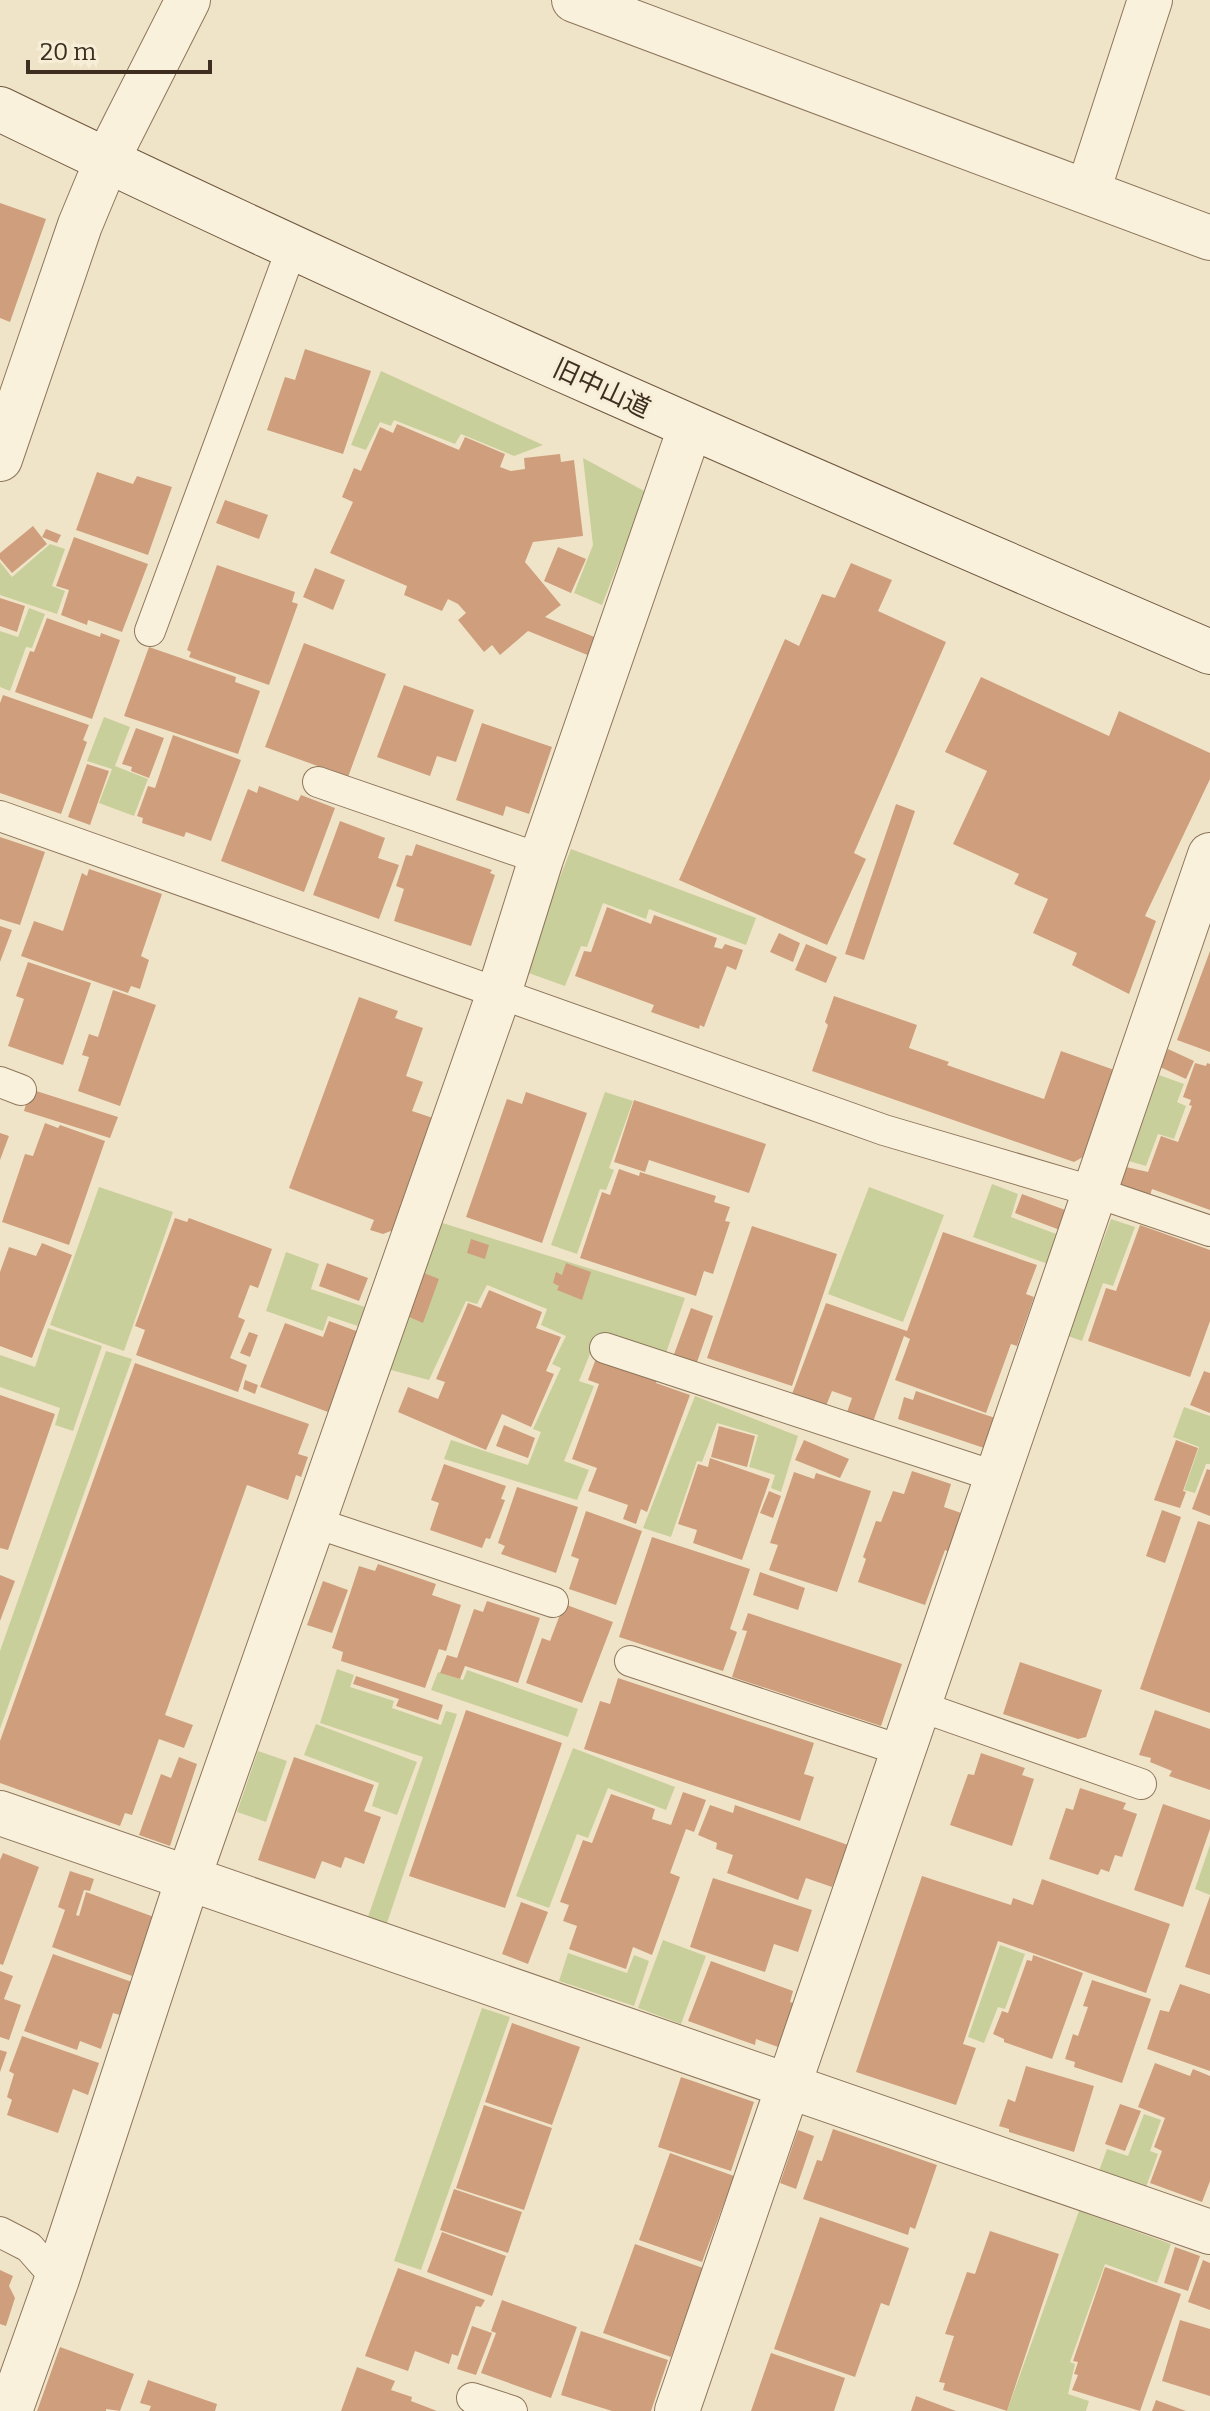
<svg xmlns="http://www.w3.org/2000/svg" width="1210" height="2411" viewBox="0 0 1210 2411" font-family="Bitter,'Noto Sans JP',serif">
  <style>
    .green { fill: #c9cf9b }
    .building { fill: #cf9f7d }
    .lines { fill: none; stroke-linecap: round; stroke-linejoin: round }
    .lane-casing { stroke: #8d765c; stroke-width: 32 }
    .street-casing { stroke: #8d765c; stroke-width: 46 }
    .secondary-casing { stroke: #6f573f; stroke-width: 46 }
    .lane { stroke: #faf1dc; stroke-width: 30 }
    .street { stroke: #faf1dc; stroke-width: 44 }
    .secondary { stroke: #faf1dc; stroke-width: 44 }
    .labels { text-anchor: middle; stroke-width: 6; stroke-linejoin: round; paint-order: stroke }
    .street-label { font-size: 26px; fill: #3d2e20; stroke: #f7eed8 }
  </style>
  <rect width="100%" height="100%" fill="#f0e4c8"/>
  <!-- green -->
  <path class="green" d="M381,371L543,445L514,456L461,434L455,444L394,420L391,426L380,422L366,450L351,445Z
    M583,458L646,492L602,605L574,593L593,545Z
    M50,544L65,549L52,586L65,591L57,614L0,595V562L12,577Z
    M29,608L45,614L32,648L26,647L10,691L0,687V631L18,637Z
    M104,717L130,727L115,766L148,779L134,816L99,803L112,769L87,761Z
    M571,849L756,918L746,945L649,909L646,919L603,903L587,947L581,946L565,986L523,971Z
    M1159,1075L1184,1084L1177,1102L1186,1106L1174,1139L1158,1134L1146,1166L1129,1161Z
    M605,1092L633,1101L609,1168L614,1170L606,1190L600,1189L577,1254L551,1245Z
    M992,1184L1018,1194L1011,1217L1059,1235L1048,1264L973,1237Z
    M99,1187L173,1212L124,1351L50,1325Z
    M869,1187L944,1215L903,1322L828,1294Z
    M1111,1219L1135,1227L1113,1286L1103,1283L1082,1341L1068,1336Z
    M436,1221L685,1298L665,1356L592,1349L579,1381L594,1386L564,1461L589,1470L577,1500L444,1459L451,1440L528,1465L541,1432L533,1429L561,1368L552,1364L566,1336L541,1325L547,1309L487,1285L477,1304L466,1301L429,1380L387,1369Z
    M286,1252L319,1264L311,1289L365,1307L358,1326L328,1316L323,1331L266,1311Z
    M48,1328L102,1346L73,1431L55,1425L60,1408L0,1387V1355L35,1367Z
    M106,1351L132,1359L0,1729V1651Z
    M695,1396L798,1436L781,1492L771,1488L775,1475L749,1467L758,1435L717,1423L702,1462L697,1461L671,1537L643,1528Z
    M1184,1407L1210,1416V1464H1206L1195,1493L1184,1490L1199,1447L1173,1437Z
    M337,1669L354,1675L350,1687L394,1701L392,1708L441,1725L446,1711L457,1714L386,1926L367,1920L423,1757L320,1723Z
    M467,1670L578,1709L568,1737L431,1690L438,1672L463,1680Z
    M316,1724L417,1762L397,1815L372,1806L379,1783L304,1755Z
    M573,1748L675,1787L666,1810L608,1788L588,1838L577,1834L549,1908L516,1896Z
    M258,1751L287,1761L266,1822L237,1812Z
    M1210,1845V1895L1195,1889Z
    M663,1940L706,1956L681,2024L638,2008Z
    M1000,1945L1025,1954L1005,2009L998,2007L984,2043L968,2037Z
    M568,1953L627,1973L634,1955L649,1961L634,2006L559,1981Z
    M482,2008L510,2017L421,2270L394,2261Z
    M1144,2114L1161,2120L1150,2151L1158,2154L1146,2187L1099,2171L1107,2149L1128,2156Z
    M1079,2211L1171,2244L1157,2283L1105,2264L1070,2362L1075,2364L1068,2394L1089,2401L1086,2411H1007Z"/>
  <!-- building -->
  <path class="building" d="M0,203L46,219L10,322L0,318Z
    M305,349L371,371L343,454L267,430L285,377L295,380Z
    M397,424L459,450L465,437L505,454L500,467L511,471L525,469L524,458L560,454L561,462L574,460L583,536L533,542L525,562L561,605L545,617L597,638L590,656L528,631L500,655L492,645L484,652L458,620L466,613L458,604L448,599L442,611L404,595L407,586L330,553L353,502L342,497L354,468L361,471L380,427L393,433Z
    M97,472L133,484L137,476L172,487L148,555L76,530Z
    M225,500L268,515L259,539L216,523Z
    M33,526L47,544L12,573L0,559V553Z
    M46,529L61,535L57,543L42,537Z
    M74,537L148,564L122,632L88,620L87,625L61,615L69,590L56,586Z
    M558,547L586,559L571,593L544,581Z
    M851,563L892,580L878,611L946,642L854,853L866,859L827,945L679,880L785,639L799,646L822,594L835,598Z
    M217,565L295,592L292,602L298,604L269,685L189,657L191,652L187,650Z
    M315,568L345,580L333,610L303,597Z
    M0,598L25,606L17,632L0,626Z
    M47,618L100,637L101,633L120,640L92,719L15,692L30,651L34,652Z
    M304,643L386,674L348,777L265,747Z
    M149,647L236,677L235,682L260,691L238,754L124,716Z
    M981,677L1109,736L1119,711L1210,753V779L1145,916L1156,921L1129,994L1072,965L1077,953L1033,933L1048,899L1014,884L1019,874L953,844L987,771L945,752Z
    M404,685L474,710L456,762L437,756L430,776L377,757Z
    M3,695L89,725L83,740L87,742L61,814L0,793V703Z
    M482,723L552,747L529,814L506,806L503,816L456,800Z
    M136,728L164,738L149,778L131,771L132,767L122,764Z
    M173,735L241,760L211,841L186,832L184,837L142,823L143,818L137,816L148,786L155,788Z
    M87,764L109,771L90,825L68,817Z
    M259,786L298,801L301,795L335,808L304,892L221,861L248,789L257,793Z
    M896,804L915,811L864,960L845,954Z
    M340,821L385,838L378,858L399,865L379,919L313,895Z
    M0,837L45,852L20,925L0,919Z
    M416,844L492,870L490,873L495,875L471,946L394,921L404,889L396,886L406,855L412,856Z
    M89,869L162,894L141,956L149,960L140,989L131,986L128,993L21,956L34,921L63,931L82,873L87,876Z
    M607,907L651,924L654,915L717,938L714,947L722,949L725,944L743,950L736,970L727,966L704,1027L700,1025L699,1029L651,1012L654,1005L575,976L584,951L591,952Z
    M0,926L12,930L0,962Z
    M779,933L800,943L793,962L770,952Z
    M806,944L837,957L826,983L795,970Z
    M1210,951V1052L1177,1040Z
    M28,962L91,983L63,1065L8,1046L24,999L16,996Z
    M113,990L156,1005L120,1106L78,1091L89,1057L82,1055L89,1034L98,1037Z
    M834,996L917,1025L909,1048L949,1062L947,1065L1044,1099L1061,1051L1120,1072L1090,1153L1074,1162L812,1071L828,1025L825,1022Z
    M359,997L398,1011L395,1018L423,1028L406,1076L423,1082L412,1111L436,1119L396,1229L383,1234L370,1230L374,1220L289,1188Z
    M1168,1049L1194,1061L1186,1079L1160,1067Z
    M1195,1063L1206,1066L1207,1063L1210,1064V1210L1152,1189L1149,1199L1119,1188L1126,1167L1148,1172L1161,1136L1178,1142L1192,1106L1189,1105L1191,1100L1183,1097Z
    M30,1089L118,1117L110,1138L24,1111Z
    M526,1092L587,1113L542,1243L466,1217L507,1099L522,1104Z
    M634,1100L766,1144L749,1193L649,1160L645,1172L614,1162Z
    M45,1123L58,1128L60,1125L105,1141L69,1245L2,1222L25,1154L33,1156Z
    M0,1133L9,1136L0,1160Z
    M619,1169L639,1176L640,1172L716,1196L714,1202L730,1207L725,1221L730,1222L713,1274L704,1271L696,1296L580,1258L602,1192L610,1195Z
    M1022,1194L1068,1211L1060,1230L1015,1213Z
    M175,1218L187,1222L189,1218L272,1249L258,1288L250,1285L238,1317L245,1320L230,1358L247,1365L238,1392L136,1355L145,1330L135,1326Z
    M1140,1225L1210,1250V1321L1190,1377L1088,1341L1106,1288L1116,1291Z
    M752,1226L837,1254L792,1386L707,1358Z
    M943,1232L1037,1265L1026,1294L1034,1297L1017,1346L1011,1344L986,1413L895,1380L910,1339L904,1336L873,1422L847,1412L852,1398L832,1391L826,1406L792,1394L826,1303L907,1331Z
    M471,1239L489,1245L485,1259L467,1253Z
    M42,1243L72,1255L32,1358L0,1346V1272L9,1247L36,1256Z
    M327,1263L368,1278L359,1301L319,1286Z
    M566,1263L591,1272L582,1300L557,1290L559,1286L553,1283L556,1272L562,1275Z
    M424,1273L439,1279L423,1323L407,1316Z
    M489,1290L542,1312L536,1328L561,1337L546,1371L554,1374L531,1427L502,1414L486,1450L398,1412L408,1387L438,1399L445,1382L436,1379L468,1303L481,1308Z
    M691,1308L713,1316L696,1365L673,1357Z
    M329,1321L359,1332L328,1412L260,1387L285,1323L323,1337Z
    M249,1332L258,1335L250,1357L240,1353Z
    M598,1353L658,1375L656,1383L690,1395L647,1512L641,1509L636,1524L623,1519L628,1505L588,1491L597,1468L572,1459L599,1384L588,1380Z
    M135,1363L309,1424L298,1454L308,1457L301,1477L296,1475L288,1500L247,1485L165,1715L193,1725L184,1748L159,1739L132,1815L125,1813L120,1826L0,1783V1741Z
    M1204,1371L1210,1373V1413L1190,1405Z
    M245,1380L258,1385L255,1394L243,1389Z
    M916,1391L998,1419L987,1449L898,1419L904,1397L913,1400Z
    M0,1395L55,1414L8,1550L0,1548Z
    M504,1425L535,1438L528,1458L496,1446Z
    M719,1426L755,1436L747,1467L711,1457Z
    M804,1440L849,1459L840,1478L795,1460Z
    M1176,1440L1198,1448L1183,1491L1186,1492L1180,1508L1154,1500Z
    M710,1458L770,1479L742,1560L693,1543L697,1530L678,1524L698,1464L708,1467Z
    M444,1464L506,1486L501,1499L505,1500L490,1539L486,1538L482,1548L430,1530L439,1503L431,1500Z
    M1207,1469L1210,1470V1516L1192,1509Z
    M912,1471L951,1484L944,1507L964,1514L951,1553L945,1550L925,1605L858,1582L866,1559L863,1557L876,1521L881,1522L893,1491L904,1494Z
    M794,1472L814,1479L816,1473L871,1491L837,1592L769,1570L778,1545L770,1543Z
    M517,1487L578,1507L556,1573L501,1554L505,1546L498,1543Z
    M769,1491L781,1496L773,1518L760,1513Z
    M1162,1510L1181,1517L1165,1563L1146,1556Z
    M586,1511L642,1531L616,1605L569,1589L579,1559L571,1556Z
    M1198,1521L1210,1525V1713L1140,1689Z
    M652,1537L750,1569L730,1629L737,1632L723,1671L619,1637Z
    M378,1564L436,1584L432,1595L461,1605L446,1651L439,1649L425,1688L341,1661L343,1652L332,1648L359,1566L375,1571Z
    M760,1572L805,1588L798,1610L753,1595Z
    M0,1575L15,1581L0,1621Z
    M323,1581L348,1590L332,1633L307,1625Z
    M487,1601L540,1618L518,1683L465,1666L460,1679L440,1673L447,1655L457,1658L474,1609L483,1612Z
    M564,1604L613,1622L582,1703L526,1683L542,1638L550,1641Z
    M748,1613L902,1664L881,1726L732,1677L747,1631L742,1630Z
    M1020,1662L1102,1690L1086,1737L1078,1739L1003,1714Z
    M356,1676L443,1705L438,1720L396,1706L399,1699L353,1684Z
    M618,1678L814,1743L804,1774L814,1777L800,1821L584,1749L600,1701L610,1704Z
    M466,1710L562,1743L505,1908L409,1876Z
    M1155,1710L1210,1729V1790L1169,1776L1172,1771L1150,1762L1151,1758L1139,1755Z
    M981,1753L1025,1768L1022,1775L1034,1779L1012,1846L950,1825L968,1774L974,1775Z
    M179,1757L197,1764L170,1846L139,1835L161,1774L171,1778Z
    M294,1757L374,1785L364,1811L381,1817L364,1864L345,1857L341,1868L322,1861L315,1879L258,1860Z
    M1080,1788L1126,1803L1123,1809L1137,1814L1122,1857L1115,1855L1109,1872L1101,1869L1098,1875L1049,1859L1066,1808L1073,1810Z
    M683,1792L706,1800L694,1832L686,1829L670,1873L680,1877L652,1955L633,1947L626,1969L569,1949L577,1926L563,1921L569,1905L560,1902L583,1840L592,1843L611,1794L655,1809L652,1819L671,1825Z
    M1163,1804L1210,1820V1829L1183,1907L1134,1890Z
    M710,1805L733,1813L735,1805L848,1845L832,1887L806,1878L798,1900L727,1873L733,1855L716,1849L717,1843L698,1835Z
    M3,1853L39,1867L3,1965L0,1964V1860Z
    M70,1871L94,1879L90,1891L84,1890L76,1915L79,1916L86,1892L154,1917L132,1976L52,1947L65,1910L58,1907Z
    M922,1876L1011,1905L1013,1898L1033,1905L1042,1879L1170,1924L1146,1993L998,1941L963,2044L976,2048L956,2105L856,2072Z
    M713,1878L812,1910L798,1952L774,1944L765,1972L690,1947Z
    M1210,1896V1975L1185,1967Z
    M521,1902L548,1912L528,1964L502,1954Z
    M53,1954L132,1982L120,2015L113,2013L101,2049L80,2041L77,2050L24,2031Z
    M1033,1955L1083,1973L1052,2059L1004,2042V2039L993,2034L1002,2011L1008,2013L1027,1960L1032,1961Z
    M711,1961L793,1991L790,2002L797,2004L781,2048L756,2039L755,2045L688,2021Z
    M0,1971L13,1976L4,1999L21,2005L9,2040L0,2037Z
    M1092,1980L1151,1999L1122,2083L1074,2067L1075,2062L1065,2059L1073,2034L1078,2036L1088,2007L1083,2006Z
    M1180,1984L1210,1994V2071L1147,2049L1160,2010L1169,2012Z
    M512,2023L580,2047L552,2125L485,2102Z
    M22,2036L99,2063L88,2095L73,2089L58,2133L7,2115L12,2100L7,2097L14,2074L9,2071Z
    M0,2050L7,2052L0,2072Z
    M1155,2063L1190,2076L1193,2069L1210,2076V2181L1202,2202L1150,2183L1162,2151L1154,2147L1165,2118L1138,2107Z
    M1026,2066L1094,2086L1074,2152L1009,2132V2129L999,2126L1008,2099L1015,2102Z
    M681,2077L754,2102L731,2171L658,2147Z
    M1120,2104L1141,2111L1125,2151L1105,2144Z
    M484,2105L552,2128L524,2210L456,2188Z
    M833,2129L937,2165L915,2229L910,2227L908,2235L803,2199L817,2160L822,2161Z
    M798,2130L814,2136L796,2189L780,2183Z
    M670,2153L734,2176L702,2262L639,2240Z
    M454,2189L522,2212L508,2253L440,2230Z
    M820,2217L909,2248L889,2306L881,2303L855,2377L774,2349Z
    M990,2231L1059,2254L1007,2411L943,2390L945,2383L939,2382L954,2336L945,2334L967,2272L975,2274Z
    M442,2232L506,2256L492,2296L427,2272Z
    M635,2244L703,2268L671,2357L603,2333Z
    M1175,2247L1200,2256L1188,2291L1164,2283Z
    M1203,2260L1210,2263V2310L1188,2302Z
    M1105,2267L1181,2294L1140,2411L1072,2390L1078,2375L1074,2374L1078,2362L1073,2361Z
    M398,2268L485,2300L481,2307L476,2306L458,2356L452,2354L449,2364L415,2351L408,2371L365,2356Z
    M0,2270L13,2276L9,2286L15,2298L6,2326L0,2324Z
    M502,2300L577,2327L551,2398L481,2373L496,2333L491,2331Z
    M1180,2320L1210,2329V2396L1162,2381Z
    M472,2326L492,2333L476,2375L457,2369Z
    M581,2331L668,2360L651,2411H612L561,2395Z
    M60,2347L134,2374L120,2411L106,2409V2411H37Z
    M771,2353L845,2378L834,2411H751Z
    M357,2367L395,2381L391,2390L412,2397L411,2401L437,2411H341Z
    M148,2380L217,2404L215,2411H149L151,2406L140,2403Z
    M916,2396L956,2411H911Z
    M1156,2400L1186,2411H1152Z"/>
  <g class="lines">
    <!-- lane casing -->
    <g class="lane-casing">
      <path id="lane" d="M150,631L293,245
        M318,782L541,859
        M0,816L884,1130L1095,1192L1210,1231
        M0,1082L21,1090
        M605,1348L997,1477
        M313,1522L553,1602
        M630,1661L903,1751
        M919,1706L1141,1784
        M0,2232L29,2247L57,2279
        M472,2398L512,2411"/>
    </g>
    <!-- street casing -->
    <g class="street-casing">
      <path id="street" d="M574,0L1210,238
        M1088,191L1150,0
        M0,459L80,225L107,160L188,0
        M0,1813L1210,2232
        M10,2411L57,2279L188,1879L499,993L541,859L690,428
        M677,2411L1210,855"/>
    </g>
    <!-- secondary casing -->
    <g class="secondary-casing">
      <path id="secondary" d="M0,109C398,302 804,477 1210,652"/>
    </g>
    <!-- lane -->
    <use href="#lane" class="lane"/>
    <!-- street -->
    <use href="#street" class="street"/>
    <!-- secondary -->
    <use href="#secondary" class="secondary"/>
  </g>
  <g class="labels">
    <!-- street labels -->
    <g class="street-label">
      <text transform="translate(602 388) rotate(25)" y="9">旧中山道</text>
    </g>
  </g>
  <!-- scale -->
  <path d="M28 60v12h182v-12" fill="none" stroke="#3d2e20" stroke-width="4"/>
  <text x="40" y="60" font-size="24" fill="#3d2e20" stroke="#f7eed8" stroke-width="6" paint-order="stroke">20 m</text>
</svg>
